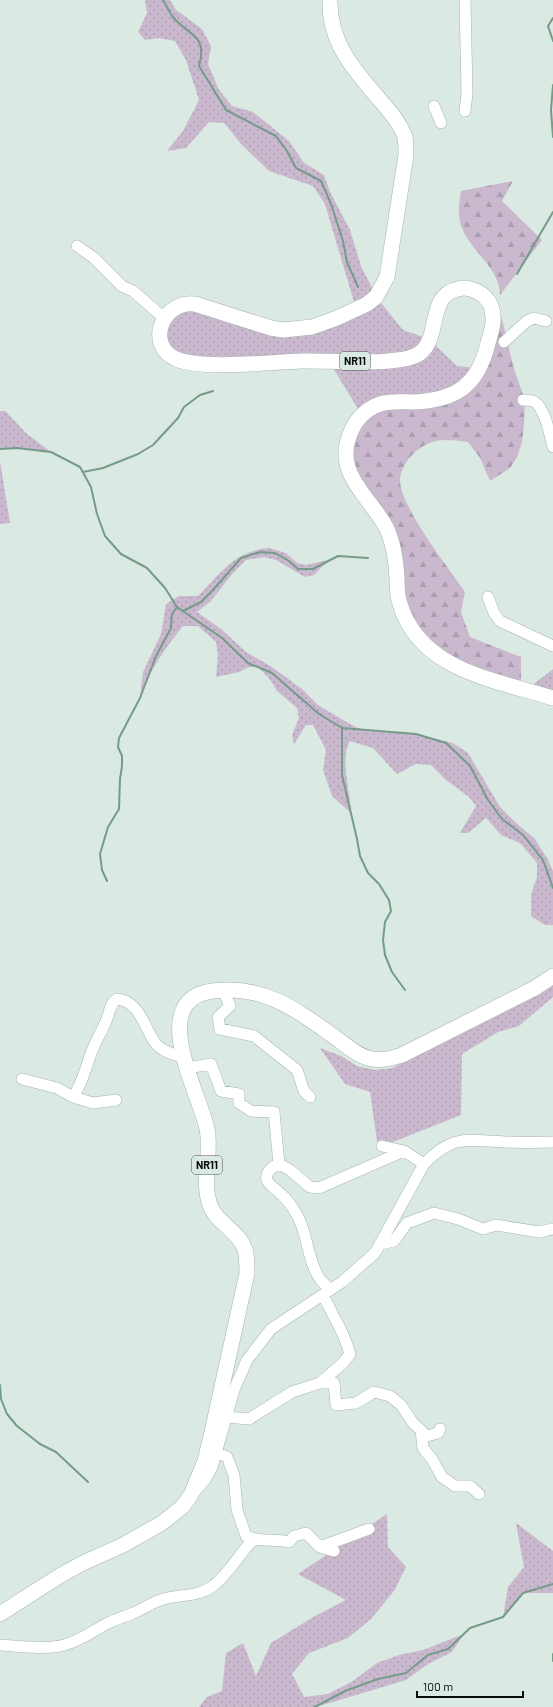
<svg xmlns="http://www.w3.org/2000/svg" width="553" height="1707" viewBox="0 0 553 1707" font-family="Barlow,sans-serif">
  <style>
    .grass { fill: url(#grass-dots) }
    .forest { fill: url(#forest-firs) }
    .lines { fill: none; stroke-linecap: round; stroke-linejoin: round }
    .stream { stroke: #759b8b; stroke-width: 2 }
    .minor-casing { stroke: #a7b4ae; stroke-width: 12 }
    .highway-casing { stroke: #a7b4ae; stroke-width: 16 }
    .minor { stroke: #fff; stroke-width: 11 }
    .highway { stroke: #fff; stroke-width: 15 }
    .labels { text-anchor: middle; stroke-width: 3.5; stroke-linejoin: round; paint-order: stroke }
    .shield { fill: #dbe9e3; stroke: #474f4c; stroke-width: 1 }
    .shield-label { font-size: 11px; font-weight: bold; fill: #080d0b }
  </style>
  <defs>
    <pattern id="grass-dots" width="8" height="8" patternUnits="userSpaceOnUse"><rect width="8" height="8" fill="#cab9ce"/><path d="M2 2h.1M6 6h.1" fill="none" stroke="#ac9eb0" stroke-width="1.8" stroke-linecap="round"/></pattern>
    <pattern id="forest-firs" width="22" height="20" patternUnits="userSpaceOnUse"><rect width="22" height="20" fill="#cab9ce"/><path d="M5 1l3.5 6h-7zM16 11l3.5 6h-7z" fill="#ac9eb0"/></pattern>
  </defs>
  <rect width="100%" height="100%" fill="#dbe9e3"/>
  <!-- grass -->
  <path class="grass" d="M145,0H170L176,10L202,29L211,46L208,64L219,90L232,106L253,112L289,141L304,163L324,175L330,192L350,230L361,266L377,298L403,330L429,339L457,366L483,369L467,390L363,417L330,363L222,366L164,353L160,320L189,305L277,333L366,307L354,302L325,204L313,186L269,171L242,145L224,123L209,122L186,148L167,151L183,131L199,100L186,60L175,41L159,38L145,40L138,32L147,13Z
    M0,411H5L27,434L51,452L17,448L0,449Z
    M0,461L10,523L0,524Z
    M269,548L286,553L297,563L306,565L329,560L314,575L305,577L276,560L264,557L246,560L232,574L211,601L197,612L221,629L246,652L272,667L302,689L318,705L348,723L364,731L416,734L453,743L468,753L500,807L515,822L535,839L548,860L553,871V925H545L531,916V895L537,877V863L520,843L501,835L486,818L468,833H460L476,806L469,797L446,780L431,765L416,764L397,774L373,748L350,741C339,759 351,792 351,813L332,796L323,770L326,750L313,725H306L294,744L292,735L299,718L297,708L277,691L269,678L258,667H249L239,672L216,677L218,655L216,642L198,626H183C164,650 150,669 140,698L143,672L161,634L166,604L179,596H198C221,573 234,551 269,548Z
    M553,669V704L521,694Z
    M553,983V997L519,1026L498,1032L462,1054L461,1115L378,1148L370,1092L345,1084L320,1048L341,1056L357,1066L375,1070L392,1068L518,1004Z
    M387,1514L388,1547L406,1567L394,1591L371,1619L348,1638L309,1653L292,1674L304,1697L328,1694L353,1681L377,1663L399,1655L423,1650L464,1634L452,1652L428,1664L406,1680L316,1707H199L207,1697L222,1691L226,1653L243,1643L256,1676L271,1643L315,1616L346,1600L298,1574Z
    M516,1523L553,1551V1593H523L503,1617L508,1587L524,1567Z"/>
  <!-- forest -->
  <path class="forest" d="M513,181L502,201L542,240L500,295C500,268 471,252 462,228C457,216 459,204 461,191Z
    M498,312L502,319L514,369L525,400L524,424L522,442L517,457L510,468L490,481L480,458L468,442C446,439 432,437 414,453C407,460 401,469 400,479C399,506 449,568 465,592L461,612L470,637L521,657V694L437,659L397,595L381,530L358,494L350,431L376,407L467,390Z"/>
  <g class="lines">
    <!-- stream -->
    <path class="stream" d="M163,0C166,5 169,11 172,16C189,37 208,34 199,66L226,110L276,136L287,151L296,168L321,181L331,204L343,241L347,262L358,287
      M553,18L548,26L553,41
      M553,85L551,110L553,137
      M517,274L553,212
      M0,449L17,448L51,452L80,467L91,487L97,514L105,536L121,554L147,568L165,588L177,607L222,638L248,663L272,673L319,714L342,728L416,734L446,743L470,766L488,800L502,819L523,835L543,860L553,888
      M83,472L103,468L138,454L153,445L178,418L184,407L200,395L213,391
      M183,611L201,602L212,591L241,558L260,552L275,553L289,561L298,569H313L338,556L368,558
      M342,728V775L357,839L360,856L368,873L379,884L389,900L391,911L385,922L383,940L385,955L392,972L405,990
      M107,881L102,870L100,854L108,827L119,809L120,779L122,766V756L118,747L119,738L140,698L156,656L171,628L172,614L177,607
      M0,1385L1,1399L7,1414L17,1426L40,1444L56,1452L88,1482
      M553,1654V1661
      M315,1707L345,1691L378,1679L406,1673L428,1655L448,1649L470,1628L503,1617L523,1593L553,1584"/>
    <!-- minor casing -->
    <g class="minor-casing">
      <path id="minor" d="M465,0L467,93L465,111
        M434,106L441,123
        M77,246L94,258L122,286L133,291L164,318
        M504,342L527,321L534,318L546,321
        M523,400C527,400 532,400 535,402C545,409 550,435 553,447
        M488,597L494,613L500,621L553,646
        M223,990L230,1006L218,1017L220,1029L254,1036L297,1070L304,1091L310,1097
        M187,1068L211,1064L221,1091L239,1094V1103L251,1111L274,1112L279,1164
        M22,1079L57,1088L73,1097L93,1103L116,1100
        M73,1097C85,1079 86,1064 94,1046C98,1037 103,1029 106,1021C110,1013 109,1004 117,999C140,1001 144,1028 156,1044C163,1052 174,1054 184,1058
        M382,1146L404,1151L424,1164
        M380,1244L394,1241L407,1223L434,1213L458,1219L483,1229L496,1225L539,1232L553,1229
        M330,1290C327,1286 323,1283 320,1279C307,1260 308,1234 297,1215C293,1208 288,1200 282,1195C278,1190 269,1186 267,1180C265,1172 273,1166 279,1164L290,1170L310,1187L319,1188L404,1151
        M320,1383L343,1363L350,1354C346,1340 340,1327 333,1315C330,1308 326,1302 323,1295
        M226,1417L249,1419L292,1392L320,1383H334L336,1405L356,1403L374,1392L390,1396L401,1405L413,1423L427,1436L438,1433L440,1429
        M421,1430L423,1448L432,1459L442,1477L455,1486H470L479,1494
        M215,1452L227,1457L234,1475L237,1510L246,1536C260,1543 275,1538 289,1542L294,1536L306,1533L320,1547L334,1551
        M195,1491L205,1480L212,1467L234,1390L247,1360L271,1329L342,1282L375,1253L424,1164C454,1133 468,1141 506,1142C522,1143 537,1142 553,1142
        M320,1547L369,1529
        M0,1645C16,1646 49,1650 64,1645C80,1641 93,1631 108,1623C116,1619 125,1617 133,1613C142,1610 149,1604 158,1601C176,1593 195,1599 213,1586C229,1574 239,1554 253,1540"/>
    </g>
    <!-- highway casing -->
    <g class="highway-casing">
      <path id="highway" d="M330,0C329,42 353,69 379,99C389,110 400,123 405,137C406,143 406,149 406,155L387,277L376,297L367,304L337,318L312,327L283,330L271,328L195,304C162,300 145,345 176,359C202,370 271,362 301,361C328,360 402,367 420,353C441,337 427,295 458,289C464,287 472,289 478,292C490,298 494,310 493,323C492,330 490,336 488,343C478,385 457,400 414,402C400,402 385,400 373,407C360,414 352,426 348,440C337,475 371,499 386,527C394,543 396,561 397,578C397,587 397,596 400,604C420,671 496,680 553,698
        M0,1614L61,1575L83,1563L123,1545L162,1523L182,1507L191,1495L205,1461L212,1432L247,1273C247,1265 247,1257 245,1249C238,1230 214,1222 209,1202C202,1178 212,1153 207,1129C200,1094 146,1000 212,991C263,984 297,1010 336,1038C347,1046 359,1057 372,1059C382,1061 393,1058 402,1055L535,988L553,976"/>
    </g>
    <!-- minor -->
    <use href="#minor" class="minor"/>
    <!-- highway -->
    <use href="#highway" class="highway"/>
  </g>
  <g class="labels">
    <!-- shield labels -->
    <g class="shield">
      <rect x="340" y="352" width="30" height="18" rx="3"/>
      <rect x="192" y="1156" width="30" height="18" rx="3"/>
    </g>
    <g class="shield-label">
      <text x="355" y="365">NR11</text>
      <text x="207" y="1169">NR11</text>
    </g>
  </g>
  <!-- scale -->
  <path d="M417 1691v6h106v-6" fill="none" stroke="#080d0b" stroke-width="2"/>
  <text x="423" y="1691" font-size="12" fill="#080d0b" stroke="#dbe9e3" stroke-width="3" paint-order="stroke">100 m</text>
</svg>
